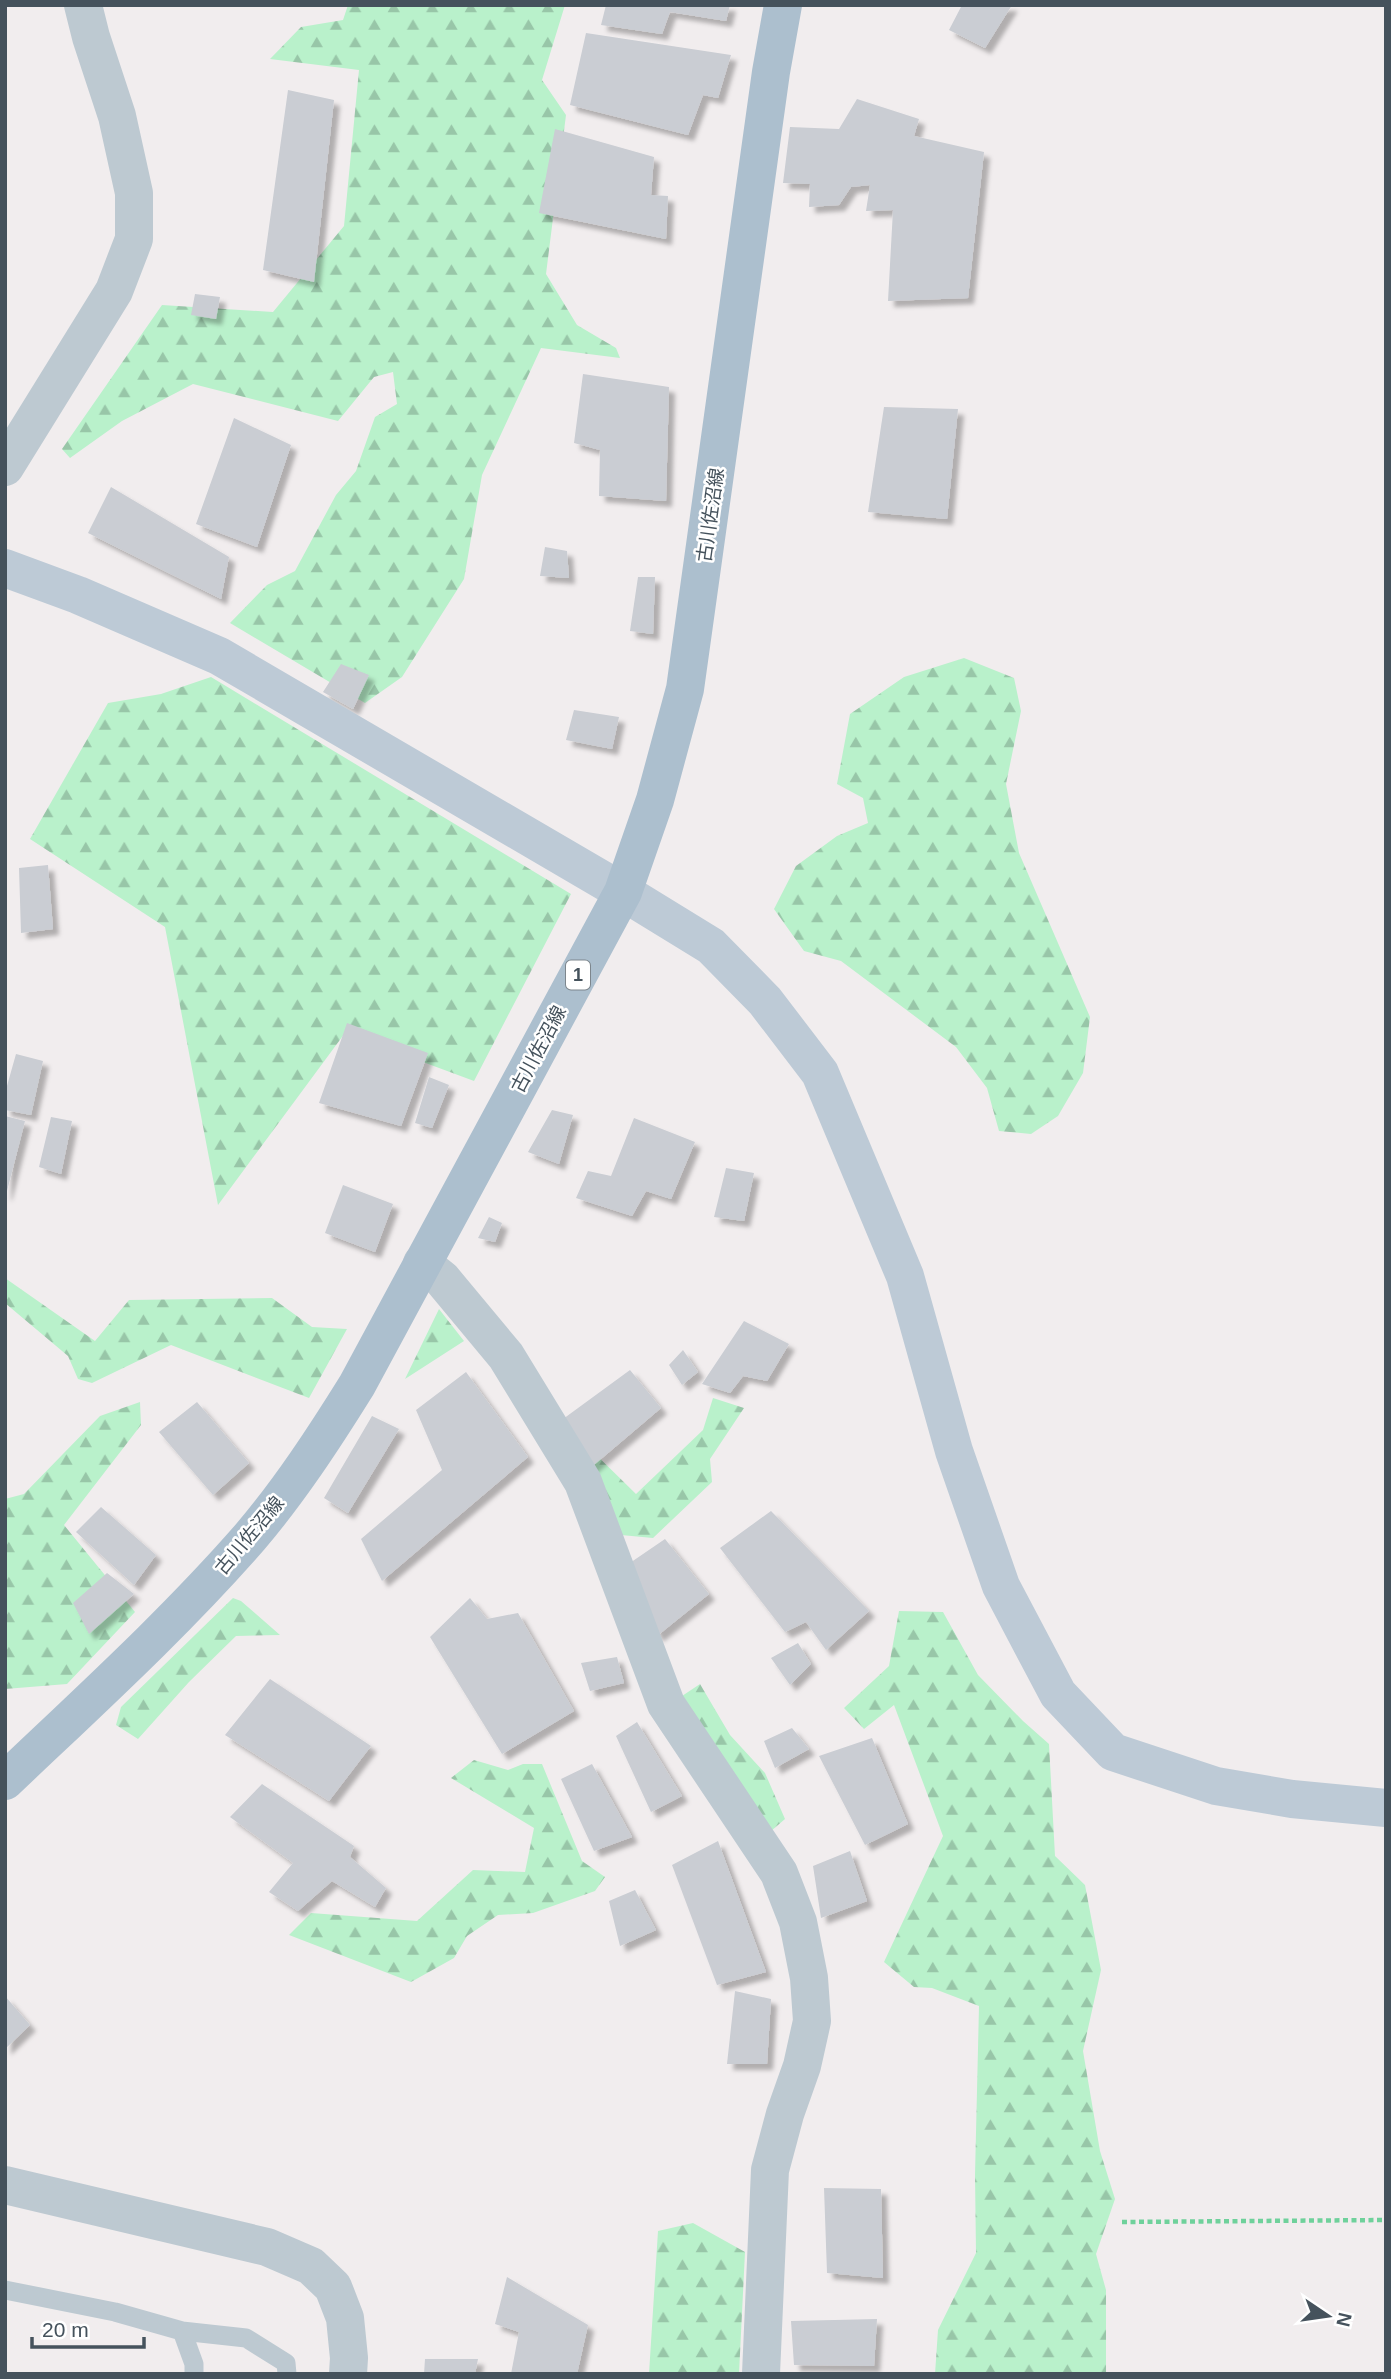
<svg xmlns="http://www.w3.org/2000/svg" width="1391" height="2379" viewBox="0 0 1391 2379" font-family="Arial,'Noto Sans JP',sans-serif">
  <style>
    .forest { fill: url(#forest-firs) }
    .building { fill: #cacdd3; filter: url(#shadow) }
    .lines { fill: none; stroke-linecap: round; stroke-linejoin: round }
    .path { stroke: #6fd19b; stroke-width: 4.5; stroke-dasharray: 5 3.5; stroke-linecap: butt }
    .lane { stroke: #bdc9d1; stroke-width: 19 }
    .street { stroke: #bdc9d1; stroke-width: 38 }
    .secondary { stroke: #bdcad6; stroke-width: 38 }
    .primary { stroke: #acbfce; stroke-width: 38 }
    .labels { text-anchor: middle; stroke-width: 5; stroke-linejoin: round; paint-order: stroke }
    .shield { fill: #fff; stroke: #7d868d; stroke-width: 2 }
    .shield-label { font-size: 18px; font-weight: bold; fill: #45525c }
    .street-label { font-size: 19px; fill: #45525c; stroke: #fff }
  </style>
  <defs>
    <pattern id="forest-firs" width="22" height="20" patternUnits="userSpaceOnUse" patternTransform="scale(1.75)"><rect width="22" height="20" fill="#b9f1cb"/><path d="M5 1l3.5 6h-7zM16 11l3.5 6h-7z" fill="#98c6a8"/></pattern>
    <filter id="shadow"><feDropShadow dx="6" dy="6" stdDeviation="2" flood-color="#0004"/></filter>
  </defs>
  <rect width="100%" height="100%" fill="#f1edee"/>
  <!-- forest -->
  <path class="forest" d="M348,5H565L542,80L566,115L546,274L577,325L616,348L620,358L541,348L482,475L464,579L402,677L365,703L230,623L267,585L295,571L336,495L356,471L375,417L397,404L393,372L374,377L338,421L193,384L122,421L70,458L62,449L162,305L273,312L344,226L359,70L270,59L301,27L343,20Z
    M964,658L1014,678L1021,711L1006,784L1019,853L1090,1017L1083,1073L1058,1116L1031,1134L999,1131L987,1088L956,1047L841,961L804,951L774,909L796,866L837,836L868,823L863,798L837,784L850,714L904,677Z
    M211,677L571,894L474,1081L345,1033L218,1205L165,927L30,839L108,703L161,694Z
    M5,1278L95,1341L129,1300L272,1298L312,1327L347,1329L309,1398L171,1345L92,1383L78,1379L68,1356L5,1303Z
    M439,1309L464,1341L405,1379Z
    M713,1398L744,1408L710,1459L712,1482L653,1538L621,1535L577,1436L636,1494L703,1430Z
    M140,1402L141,1425L64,1525L135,1612L67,1684L5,1689V1499L24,1494L100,1416Z
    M233,1598L241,1601L280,1635L236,1636L189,1682L138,1739L116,1725L121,1707Z
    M899,1611L943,1612L978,1675L1023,1721L1049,1744L1055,1856L1085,1885L1101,1970L1083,2051L1100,2151L1115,2199L1096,2254L1106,2290V2374H935L938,2330L976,2253L975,2175L979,2006L932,1988L914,1987L884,1962L943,1836L894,1705L864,1729L844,1708L889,1666Z
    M700,1684L730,1735L765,1773L785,1819L771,1831L682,1696Z
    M474,1760L508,1770L523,1764H542L582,1861L605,1877L595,1891L533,1913L498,1915L467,1936L454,1958L411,1982L289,1935L311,1913L417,1921L473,1870L525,1872L534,1828L451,1778Z
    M693,2223L745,2252L739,2374H649L658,2231Z"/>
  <!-- building -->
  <path class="building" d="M606,5H730L726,21L670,12L662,34L601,25Z
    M962,5H1012L985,48L949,30Z
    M586,33L731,55L718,98L703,95L688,135L570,105Z
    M288,90L334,100L314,282L263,270Z
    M857,99L919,119L914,136L984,152L968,298L888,301L893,210L866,211L870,185L851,187L839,205L809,207L810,184L783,183L790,127L839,129Z
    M555,129L654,157L651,195L668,196L666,239L539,213Z
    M195,294L220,297L216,319L191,315Z
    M583,374L669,387L666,501L599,496L600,450L574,443Z
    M884,407L958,409L947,519L868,512Z
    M234,418L291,445L257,547L196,524Z
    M111,487L229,557L221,599L88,533Z
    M545,547L567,551L569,578L540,576Z
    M638,577H655L653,634L630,631Z
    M341,664L369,675L353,709L323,692Z
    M574,710L619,717L612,749L566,740Z
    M48,865L53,929L21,933L19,868Z
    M347,1023L428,1053L401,1126L319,1103Z
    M16,1054L43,1061L31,1115L5,1110V1093Z
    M429,1077L449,1085L432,1128L415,1123Z
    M552,1110L573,1115L559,1164L528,1152Z
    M5,1116L25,1121L6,1195H5Z
    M51,1117L72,1121L61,1174L39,1167Z
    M634,1118L695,1142L671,1199L646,1191L632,1216L576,1198L588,1171L611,1176Z
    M726,1168L754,1173L744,1221L714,1217Z
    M343,1185L393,1204L375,1252L325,1233Z
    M489,1217L502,1223L495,1242L478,1238Z
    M744,1321L789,1344L767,1381L743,1376L730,1393L702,1384Z
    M683,1350L698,1372L682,1385L669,1365Z
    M630,1370L661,1408L588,1470L563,1419Z
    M466,1372L528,1457L382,1581L361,1539L442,1470L416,1410Z
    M197,1402L249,1463L213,1495L159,1432Z
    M372,1416L399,1429L348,1513L324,1498Z
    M101,1507L156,1555L134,1585L76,1532Z
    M771,1511L869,1611L826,1650L806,1622L785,1632L720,1548Z
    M665,1539L709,1594L657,1636L624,1567Z
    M107,1573L134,1594L89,1634L73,1603Z
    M470,1598L487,1619L518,1613L574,1711L502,1754L430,1637Z
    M798,1643L811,1664L790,1685L771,1658Z
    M617,1657L624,1683L590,1691L581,1663Z
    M270,1679L371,1746L329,1801L225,1735Z
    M637,1722L682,1796L651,1812L616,1736Z
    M792,1728L809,1749L775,1768L764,1741Z
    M872,1738L908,1824L865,1845L819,1756Z
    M592,1764L632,1837L594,1851L561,1779Z
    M262,1784L354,1846L350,1857L386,1888L375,1907L332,1881L298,1911L269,1892L293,1863L230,1817Z
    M718,1841L766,1972L717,1985L672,1865Z
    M850,1851L867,1901L821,1918L813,1866Z
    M635,1890L656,1930L620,1946L609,1901Z
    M735,1991L771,1999L767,2064H727Z
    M5,1996L30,2025L5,2049Z
    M824,2188L881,2189L883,2278L827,2273Z
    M507,2277L588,2325L577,2374H511L519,2332L495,2324Z
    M877,2319L874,2366L794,2365L791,2321Z
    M425,2359H478L475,2374H424Z"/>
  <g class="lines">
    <!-- path -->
    <path class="path" d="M1122,2222L1386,2220"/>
    <!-- lane -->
    <path class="lane" d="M5,2290L115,2312L182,2331L246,2338L286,2363L287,2374
      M182,2331L194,2364V2374"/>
    <!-- street -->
    <path class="street" d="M5,467L114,291L134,239V193L117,116L91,37L83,5
      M422,1263L442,1279L506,1356L583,1482L666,1704L779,1873L798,1922L809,1978L812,2021L802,2066L785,2114L770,2170L761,2374
      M5,2185L267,2247L311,2266L333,2287L345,2318L349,2358L348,2374"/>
    <!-- secondary -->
    <path class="secondary" d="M5,568L78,595L219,656L623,892L711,946L765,1001L820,1073L905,1276L954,1451L1001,1586L1058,1694L1113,1752L1216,1786L1292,1799L1386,1808"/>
    <!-- primary -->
    <path class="primary" d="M5,1781C88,1702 174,1624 250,1537C290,1490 324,1438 357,1385L623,892L655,800L685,689L771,72L783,5"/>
  </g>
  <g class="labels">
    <!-- shield labels -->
    <rect class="shield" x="566" y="960.5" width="24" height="29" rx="5"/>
    <g class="shield-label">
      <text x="578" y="981">1</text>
    </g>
    <!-- street labels -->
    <g class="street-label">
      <text transform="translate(710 515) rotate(-82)" y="7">古川佐沼線</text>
      <text transform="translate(538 1049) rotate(-62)" y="7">古川佐沼線</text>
      <text transform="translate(249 1535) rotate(-50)" y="7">古川佐沼線</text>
    </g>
  </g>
  <!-- border -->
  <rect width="1391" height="2379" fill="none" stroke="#45525c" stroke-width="14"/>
  <!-- north arrow -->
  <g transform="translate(1328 2316) rotate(103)" stroke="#ffffff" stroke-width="5" paint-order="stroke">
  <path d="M0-5L12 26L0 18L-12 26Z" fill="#45525c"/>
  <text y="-10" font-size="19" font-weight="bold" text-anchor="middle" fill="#45525c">N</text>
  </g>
  <!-- scale -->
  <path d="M32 2337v10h112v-10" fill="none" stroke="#45525c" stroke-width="3.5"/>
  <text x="42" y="2337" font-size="21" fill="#45525c" stroke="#ffffff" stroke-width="5" paint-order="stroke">20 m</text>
</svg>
